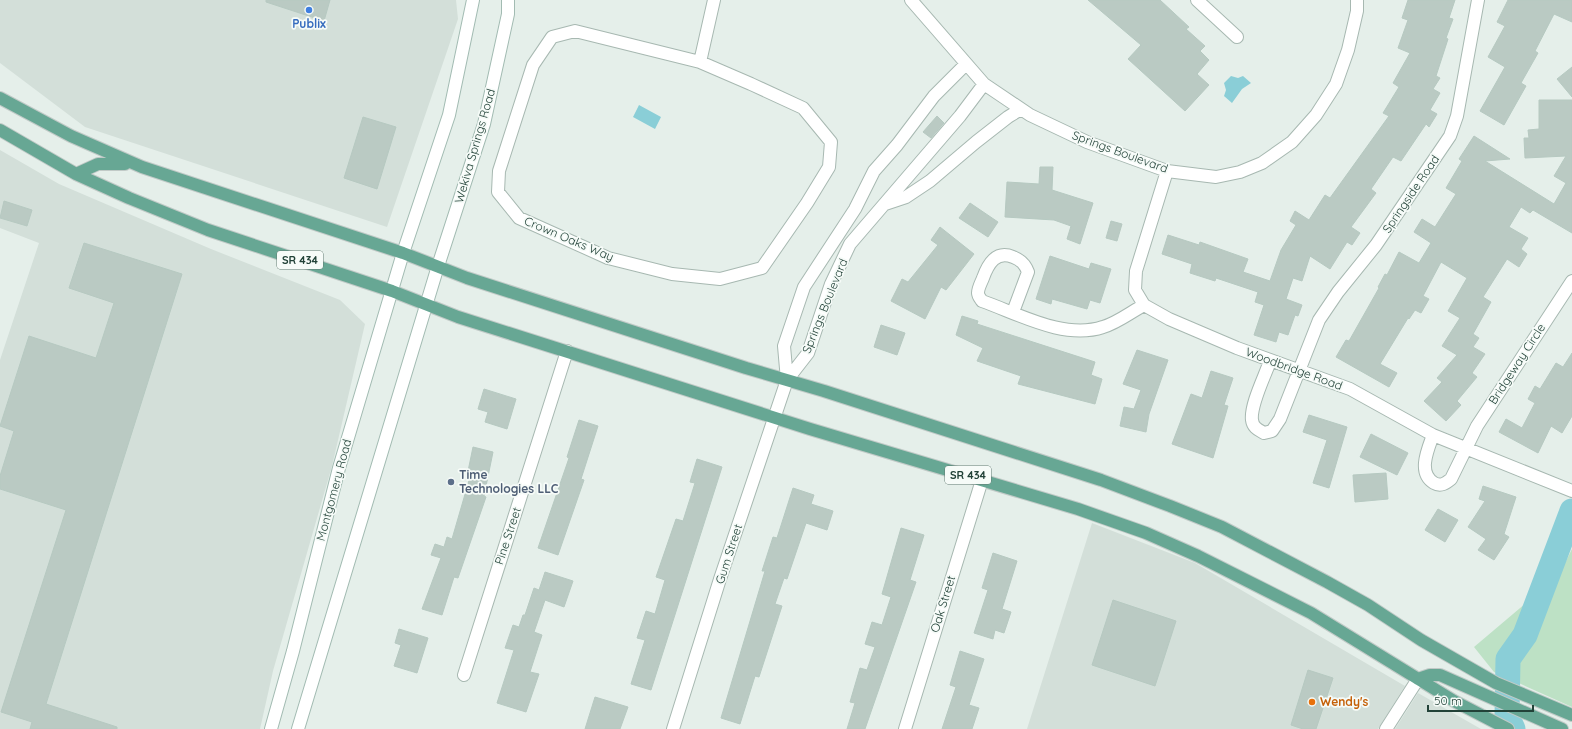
<svg xmlns="http://www.w3.org/2000/svg" width="1572" height="729" viewBox="0 0 1572 729" font-family="Quicksand,sans-serif">
  <style>
    .built { fill: #d3dfd9 }
    .green { fill: #bde1c5 }
    .water { fill: #8aced7 }
    .lines { fill: none; stroke-linecap: round; stroke-linejoin: round }
    .river { stroke: #8aced7; stroke-width: 25 }
    .building { fill: #bacac3; stroke: #b6c9c1 }
    .street-casing { stroke: #a7b8b1; stroke-width: 14 }
    .secondary-casing { stroke: #a2bbb2; stroke-width: 14 }
    .primary-casing { stroke: #c1cac7; stroke-width: 14 }
    .street { stroke: #fff; stroke-width: 12 }
    .secondary { stroke: #fff; stroke-width: 12 }
    .primary { stroke: #67a794; stroke-width: 12 }
    .shop-dot { fill: #3f7fe0; stroke: #f6fbf8; stroke-width: 1.5 }
    .service-dot { fill: #5c6f8a; stroke: #f6fbf8; stroke-width: 1.5 }
    .food-dot { fill: #e8710a; stroke: #f6fbf8; stroke-width: 1.5 }
    .labels { text-anchor: middle; stroke-width: 3.5; stroke-linejoin: round; paint-order: stroke }
    .shield { fill: #f6fbf8; stroke: #627a72; stroke-width: 1 }
    .shield-label { font-size: 11px; font-weight: bold; fill: #224238 }
    .shop-label { font-size: 12px; font-weight: bold; fill: #366cbe; stroke: #f6fbf8 }
    .street-label { font-size: 12px; fill: #224238; stroke: #f6fbf8 }
    .service-label { font-size: 12px; font-weight: bold; fill: #4e5e75; stroke: #f6fbf8; text-anchor: start }
    .food-label { font-size: 12px; font-weight: bold; fill: #c56008; stroke: #f6fbf8; text-anchor: start }
  </style>
  <rect width="100%" height="100%" fill="#e5efea"/>
  <!-- built -->
  <path class="built" d="M0,0H456L458,19L387,227L85,127L0,63Z
    M0,150L59,184L211,249L340,300L365,324L332,466L273,671L260,729H0V360L39,243L0,228Z
    M1092,523L1195,563L1405,686L1378,729H1027Z
    M1418,693L1481,729H1395Z"/>
  <!-- green -->
  <path class="green" d="M1572,549V707L1494,672L1474,647L1559,575Z"/>
  <!-- water -->
  <path class="water" d="M1231,76L1238,78L1243,76L1251,83L1242,89L1232,103L1224,96L1226,90L1224,83Z
    M639,105L661,117L655,129L633,117Z"/>
  <g class="lines">
    <!-- river -->
    <path class="river" d="M1513,729L1507,716L1508,659L1525,635L1572,511"/>
  </g>
  <!-- building -->
  <path class="building" d="M266,0H330L324,21L266,2Z
    M1088,0H1160L1189,27L1186,29L1205,46L1200,51L1209,60L1197,74L1209,85L1185,111L1128,59L1141,45Z
    M1408,0H1455L1449,18L1453,19L1446,38L1448,39L1436,76L1440,78L1433,89L1440,93L1430,110L1437,114L1429,127L1426,124L1401,161L1393,157L1371,189L1376,193L1351,227L1360,233L1352,245L1347,242L1330,269L1310,256L1302,281L1293,278L1286,299L1302,305L1298,316L1295,315L1288,335L1279,332L1276,342L1254,335L1264,305L1255,302L1258,292L1216,278L1215,281L1190,273L1192,264L1162,254L1168,235L1199,245L1200,242L1248,259L1243,272L1270,281L1281,250L1296,225L1290,221L1295,211L1309,220L1325,195L1330,198L1389,116L1383,113L1399,87L1393,83L1410,53L1398,48L1408,20L1402,18Z
    M1508,0H1572V22L1554,14L1535,51L1538,53L1521,83L1526,86L1504,125L1480,111L1505,67L1488,57L1505,26L1497,22Z
    M1572,67V97L1557,79Z
    M1539,100H1572V233L1533,210L1530,213L1521,207L1509,227L1528,238L1521,249L1527,254L1519,267L1507,259L1483,297L1491,302L1473,334L1479,338L1473,347L1485,354L1472,373L1477,377L1457,401L1461,405L1446,421L1424,401L1442,382L1437,378L1457,355L1442,346L1460,318L1448,311L1467,278L1441,262L1423,296L1429,299L1421,313L1415,310L1409,319L1408,318L1380,364L1397,373L1389,387L1336,357L1346,340L1349,341L1379,288L1378,287L1385,274L1387,275L1399,252L1419,263L1431,243L1414,232L1422,219L1435,227L1456,194L1446,188L1462,161L1459,159L1474,136L1510,159L1485,161L1554,204L1566,183L1554,176L1566,156L1525,158L1524,138H1529L1528,130L1539,129Z
    M937,116L944,123L931,138L923,132Z
    M363,117L396,127L377,189L344,178Z
    M1040,167H1053L1052,190L1093,203L1080,244L1067,239L1071,226L1054,220L1005,217L1007,182L1039,184Z
    M4,201L32,210L27,226L0,218Z
    M970,203L998,222L988,237L959,218Z
    M1111,221L1122,224L1117,241L1106,238Z
    M940,227L974,254L946,290L941,287L925,319L891,301L902,279L908,282L938,245L931,240Z
    M84,243L182,274L46,704L117,727V729H30L32,722L1,712L66,510L0,489V476L14,431L0,426L29,336L96,358L114,303L69,288Z
    M1050,256L1089,269L1091,263L1111,269L1100,303L1090,300L1087,309L1052,299L1051,304L1036,299Z
    M962,316L978,321L977,324L1095,362L1091,375L1102,379L1095,404L1018,384L1021,376L977,361L983,348L956,335Z
    M881,325L905,333L897,355L874,347Z
    M1137,350L1168,360L1149,414L1146,432L1120,426L1124,407L1134,409L1141,390L1123,384Z
    M1572,353V416L1562,433L1551,426L1538,453L1499,432L1506,419L1522,428L1535,403L1528,399L1535,386L1540,389L1556,363L1563,367Z
    M1211,371L1233,378L1224,405L1228,406L1213,458L1172,444L1191,394L1202,398Z
    M484,389L516,399L507,429L485,422L488,412L478,409Z
    M1309,415L1347,427L1329,488L1313,483L1327,440L1303,432Z
    M579,420L598,426L581,479L584,480L558,555L538,548L569,458L567,457Z
    M1371,434L1408,453L1397,475L1360,457Z
    M473,447L493,452L484,496L486,497L458,578L454,577L442,615L422,609L441,558L431,555L435,544L444,547L447,537L452,539L470,477L467,476Z
    M697,459L722,467L651,690L631,684L645,640L637,638L646,611L655,614L665,580L656,577L676,519L683,521L695,483L690,482Z
    M1386,473L1388,499L1355,502L1353,475Z
    M1483,486L1516,497L1504,534L1509,537L1494,560L1478,550L1486,539L1468,527L1485,501L1479,499Z
    M793,488L814,495L811,504L833,511L827,530L806,523L787,579L784,578L775,604L782,606L759,677L755,676L740,724L721,718L765,571H762L773,537L777,538Z
    M1438,509L1458,520L1445,542L1425,530Z
    M901,528L924,535L910,580L916,582L865,729H847L855,703L850,702L860,668L867,670L875,647L865,644L872,622L882,625L891,597L882,594Z
    M993,553L1017,561L1002,609L1011,612L1004,633L995,630L993,639L974,633L988,590L982,588Z
    M545,572L573,581L564,607L545,600L534,632L542,635L530,672L539,674L526,712L497,703L514,650L505,648L513,625L519,627L523,615H525L534,588L539,590Z
    M1113,600L1176,621L1155,686L1092,665Z
    M399,629L428,638L417,673L394,666L401,645L395,643Z
    M960,651L984,659L969,705L979,708L972,729H942L956,687L950,685Z
    M1308,670L1333,678L1316,729H1303L1291,725Z
    M595,697L628,707L620,729H585Z"/>
  <g class="lines">
    <!-- street casing -->
    <g class="street-casing">
      <path id="street" d="M911,0L984,84L1030,115L1087,142L1167,171L1216,177L1240,172L1262,163L1292,142L1316,115L1336,84L1348,50L1357,11V0
        M1197,0L1237,37
        M575,31L700,62L751,84L803,108L831,142L829,167L807,203L762,268L720,279L672,274L608,258L519,218L498,192L499,171L533,65L552,37Z
        M700,62L714,0
        M1167,171L1136,271L1135,290L1144,305L1169,319L1237,348L1350,389L1433,435L1572,491
        M885,204L906,197L930,181L976,142L1008,117L1021,109
        M1013,312L1028,272C1025,264 1021,260 1013,257C996,250 988,264 983,278C981,283 978,288 978,293C978,296 980,298 982,301C1019,314 1064,340 1103,327C1117,323 1131,312 1144,305
        M1270,361C1265,376 1250,405 1252,420C1253,428 1259,430 1264,433L1272,431L1280,419L1319,320L1338,292L1376,245L1450,136L1457,116L1478,0
        M787,380L784,346L804,287L855,209L874,171L897,145L934,96L966,64
        M1433,435C1428,449 1417,473 1434,483C1441,487 1446,483 1451,479L1477,426L1572,281
        M464,675L567,351
        M673,729L720,579L787,380L808,353L831,284L850,244L960,116L984,84
        M905,729L982,480
        M1386,729L1418,679"/>
    </g>
    <!-- secondary casing -->
    <g class="secondary-casing">
      <path id="secondary" d="M271,729L293,651L339,468L403,253L449,115L473,0
        M298,729L438,266L484,124L508,14V0"/>
    </g>
    <!-- primary casing -->
    <g class="primary-casing">
      <path id="primary" d="M0,98L71,136L142,167L403,253L467,278L746,368L824,391L1101,480L1170,506L1222,527L1327,582L1368,605L1421,640L1496,683L1572,715
        M0,130L76,174L129,198L208,230L392,291L458,317L810,429L1078,509L1146,533L1198,556L1311,613L1454,701L1508,729
        M76,174L98,164H125
        M1418,679L1430,675H1440L1562,729"/>
    </g>
    <!-- street -->
    <use href="#street" class="street"/>
    <!-- secondary -->
    <use href="#secondary" class="secondary"/>
    <!-- primary -->
    <use href="#primary" class="primary"/>
  </g>
  <!-- markers -->
  <circle class="shop-dot" cx="309" cy="10" r="4"/>
  <circle class="service-dot" cx="451" cy="482" r="4"/>
  <circle class="food-dot" cx="1312" cy="702" r="4"/>
  <g class="labels">
    <!-- shield labels -->
    <g class="shield">
      <rect x="277" y="251" width="46" height="18" rx="3"/>
      <rect x="945" y="466" width="46" height="18" rx="3"/>
    </g>
    <g class="shield-label">
      <text x="300" y="264">SR 434</text>
      <text x="968" y="479">SR 434</text>
    </g>
    <!-- shop labels -->
    <g class="shop-label">
      <text x="309" y="28">Publix</text>
    </g>
    <!-- street labels -->
    <g class="street-label">
      <text transform="translate(475 146) rotate(-74)" y="4">Wekiva Springs Road</text>
      <text transform="translate(1120 152) rotate(20)" y="4">Springs Boulevard</text>
      <text transform="translate(1411 194) rotate(-56)" y="4">Springside Road</text>
      <text transform="translate(569 239) rotate(23)" y="4">Crown Oaks Way</text>
      <text transform="translate(825 306) rotate(-68)" y="4">Springs Boulevard</text>
      <text transform="translate(1517 364) rotate(-57)" y="4">Bridgeway Circle</text>
      <text transform="translate(1294 369) rotate(20)" y="4">Woodbridge Road</text>
      <text transform="translate(334 490) rotate(-75)" y="4">Montgomery Road</text>
      <text transform="translate(508 536) rotate(-72)" y="4">Pine Street</text>
      <text transform="translate(729 554) rotate(-72)" y="4">Gum Street</text>
      <text transform="translate(943 604) rotate(-73)" y="4">Oak Street</text>
    </g>
    <!-- service labels -->
    <g class="service-label">
      <text x="459" y="479">Time<tspan x="459" dy="14">Technologies LLC</tspan></text>
    </g>
    <!-- food labels -->
    <g class="food-label">
      <text x="1320" y="706">Wendy's</text>
    </g>
  </g>
  <!-- scale -->
  <path d="M1428 705v6h105v-6" fill="none" stroke="#224238" stroke-width="2"/>
  <text x="1434" y="705" font-size="12" fill="#224238" stroke="#f6fbf8" stroke-width="3" paint-order="stroke">50 m</text>
</svg>
